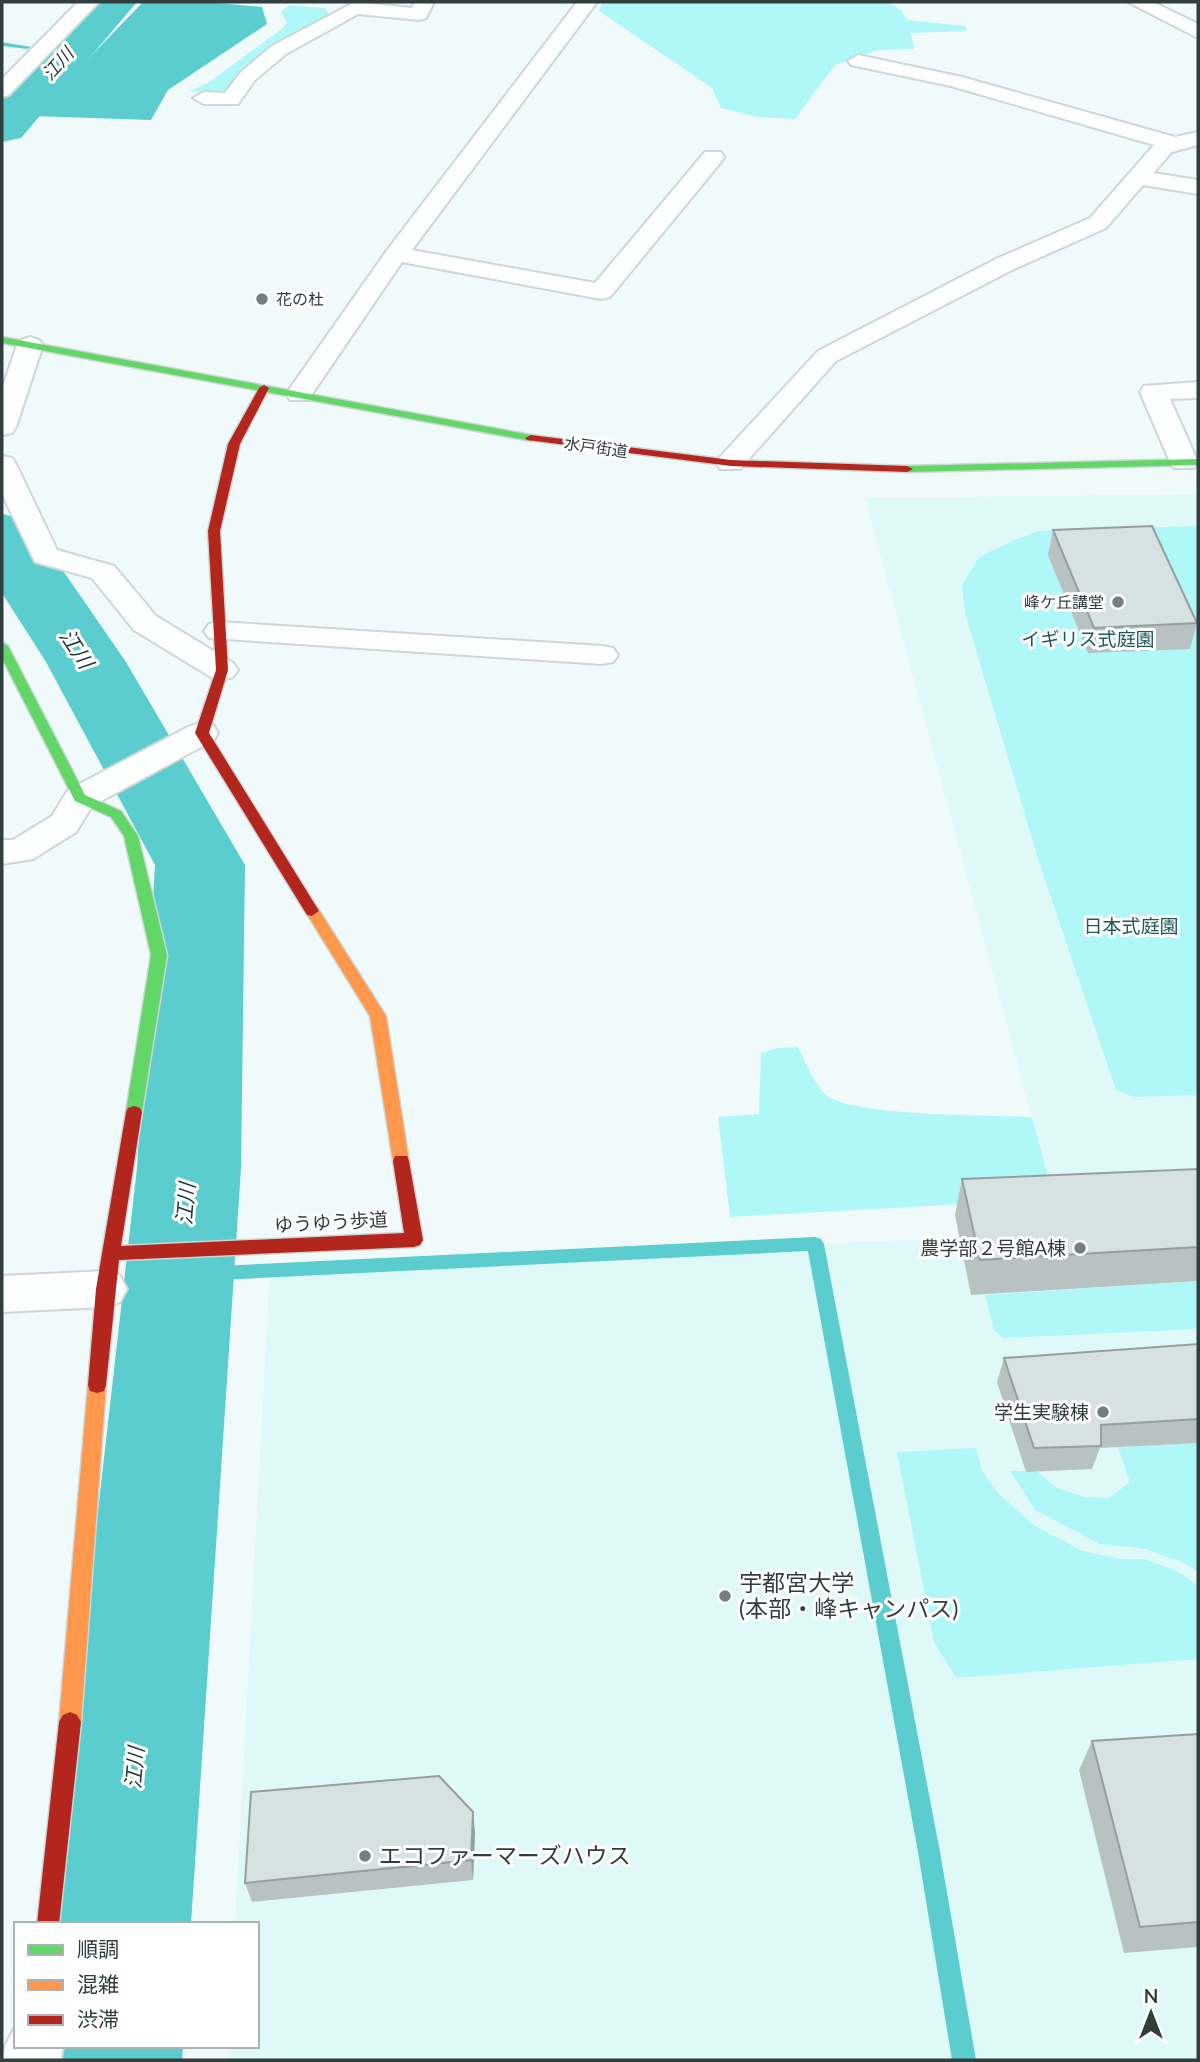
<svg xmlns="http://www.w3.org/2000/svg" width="1200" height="2062" viewBox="0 0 1200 2062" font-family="Lato,'Noto Sans JP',sans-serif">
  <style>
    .built { fill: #dff9f9 }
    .green { fill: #b0f7f7 }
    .water { fill: #5bcdce }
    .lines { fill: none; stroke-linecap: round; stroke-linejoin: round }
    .stream { fill: #5bcdce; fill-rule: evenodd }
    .river { fill: #5bcdce; fill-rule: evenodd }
    .street-casing { stroke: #cdd7d7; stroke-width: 4 }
    .fast-casing { stroke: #cdd7d7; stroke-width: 3 }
    .slow-casing { stroke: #cdd7d7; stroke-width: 3 }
    .jam-casing { stroke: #cdd7d7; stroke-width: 3 }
    .street { fill: #fdfefe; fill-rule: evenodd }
    .fast { fill: #63d668; fill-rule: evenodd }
    .slow { fill: #ff974d; fill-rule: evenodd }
    .jam { fill: #b3261e; fill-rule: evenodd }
    .wall { fill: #b8c2c2 }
    .shaded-wall { fill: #969e9e }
    .building { fill: #d6e1e1; stroke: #969e9e; stroke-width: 2 }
    .poi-dot { fill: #748080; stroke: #fff; stroke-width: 2.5 }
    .labels { text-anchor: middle; stroke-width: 6; stroke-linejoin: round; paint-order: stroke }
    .far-poi-label { font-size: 16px; fill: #323e3e; stroke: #fff; text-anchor: start }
    .far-street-label { font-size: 16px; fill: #323e3e; stroke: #fff }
    .far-water-label { font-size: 18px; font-style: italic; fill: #243b3b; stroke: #fff }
    .park-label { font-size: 19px; fill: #1f5959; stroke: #fff }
    .street-label { font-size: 19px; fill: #323e3e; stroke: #fff }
    .poi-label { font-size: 19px; fill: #323e3e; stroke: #fff; text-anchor: end }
    .water-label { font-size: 21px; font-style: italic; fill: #243b3b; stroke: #fff }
    .near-poi-label { font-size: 23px; fill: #323e3e; stroke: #fff; text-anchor: start }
  </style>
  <rect width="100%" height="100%" fill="#f0fafa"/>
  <!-- built -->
  <path class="built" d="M1198,494V2060H228L229,2046H257V1924H235L270,1268L1063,1233L865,498Z"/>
  <!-- green -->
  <path class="green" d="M602,2H888L901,10L907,20L965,26L967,31L911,33L914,49L878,50L835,65L795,119L757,117L721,108L712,88L599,11Z
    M289,5L325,8L329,15L268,50L240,72L225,90L213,93L189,91L208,83L283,28L287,23L281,12Z
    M1198,526V1095L1133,1097L1116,1090L1039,862L965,613L962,585L979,557L1012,541L1039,531Z
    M798,1047C805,1061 813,1082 825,1094C848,1117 994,1115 1032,1117L1054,1199L730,1217L718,1117L759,1114L761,1053L777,1048Z
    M1198,1281V1329L1003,1338L994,1330L985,1295Z
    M1198,1443V1572L1185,1563L1145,1549L1100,1544L1035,1510L1010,1471H1036L1055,1487L1084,1497L1109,1498L1130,1482L1118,1447Z
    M976,1448L982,1471L999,1494L1035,1526L1082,1551L1122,1559H1144L1177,1571L1198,1585V1659L956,1678L934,1642L897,1452Z"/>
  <!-- water -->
  <path class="water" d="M143,2H206L262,7L267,24L168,90L151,120L33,116Z"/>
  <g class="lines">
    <!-- stream -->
    <path class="stream" d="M2,42L31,47L27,49L2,46Z
      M53,49L71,53L67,55L50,53L49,51Z
      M815,1237L821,1239L824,1244L940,1852L976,2060H952L918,1852L808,1251L178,1282L172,1280L169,1275L172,1270L178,1268Z"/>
    <!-- river -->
    <path class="river" d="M86,2H137L21,138L2,142V94Z
      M2,514L28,520L126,662L245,865L241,1168L191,1924H51L137,1168L155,865L46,662L2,593Z
      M37,2046H183L182,2060H36Z"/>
    <!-- street casing -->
    <g class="street-casing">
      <path id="street" d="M78,2H99L9,95L2,97V79Z
        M355,2L412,8L415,2H434L426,18L419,20L358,14L286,54L255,80L238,104H204L193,98L204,92L225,93L241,72L272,46Z
        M577,2H597L412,250L595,283L705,152H721L724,157L721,162L610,297L601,299L402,262L308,400H290L286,394L388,249Z
        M1128,2H1153L1198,24V38Z
        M858,55L962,77L1175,137L1198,132V145L1172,152L1153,173L1198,180V194L1143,185L1106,228L1014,269L836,361L740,469H720L716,463L720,457L818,351L996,259L1090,218L1154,145L951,86L851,65L848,61Z
        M30,337L39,340L43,345L16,427L12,433L2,435V389L17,345L21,340Z
        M1198,382V398L1170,399L1198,462L1194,468H1174L1170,462L1140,392L1144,386Z
        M2,456L12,458L16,464L57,550L114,566L156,616L233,663L238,670L233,677L222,680L211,677L134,630L92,578L35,562L2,494Z
        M220,622L602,646L613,648L618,655L613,662L602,664L209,638L204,631L209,624Z
        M202,723L214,726L218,733L214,740L92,806L76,832L33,859L2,864V840H13L52,816L68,790L190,726Z
        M105,1271L120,1276L127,1289L120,1302L105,1307L2,1312V1276Z
        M16,2025V2046H63L61,2060H3L5,2046Z"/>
    </g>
    <!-- fast casing -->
    <g class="fast-casing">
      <path id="fast" d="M2,337L531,435L537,438L531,441L2,343Z
        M1198,459V465L907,472L901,469L907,466Z
        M2,642L8,646L85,795L121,811L138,836L167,955L142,1112L140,1116H128L126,1112L151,955L124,836L111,817L75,801L2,658Z"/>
    </g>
    <!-- slow casing -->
    <g class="slow-casing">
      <path id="slow" d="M312,906L317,907L386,1016L409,1161L407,1166H395L393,1161L370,1016L305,911Z
        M97,1377L104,1379L106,1385L81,1722L77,1729L70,1732L63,1729L59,1722L88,1385L90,1379Z"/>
    </g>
    <!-- jam casing -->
    <g class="jam-casing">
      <path id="jam" d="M264,385L269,388L240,444L220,531L228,670L209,733L319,911L312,916L307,915L195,733L216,670L208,531L228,444L259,388Z
        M531,435L731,460L907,466L913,469L907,472L731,466L527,440L525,438Z
        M134,1106L140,1108L142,1112L121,1246L404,1233L393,1161L395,1156H407L409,1161L423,1240L420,1245L414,1247L119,1260L106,1385L104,1391L97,1393L90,1391L88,1385L96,1289L126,1112L128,1108Z
        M70,1712L77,1715L81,1722L59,1924H37L59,1722L63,1715Z"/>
    </g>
    <!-- street -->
    <use href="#street" class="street"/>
    <!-- fast -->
    <use href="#fast" class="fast"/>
    <!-- slow -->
    <use href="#slow" class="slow"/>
    <!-- jam -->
    <use href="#jam" class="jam"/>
  </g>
  <!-- wall -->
  <path class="wall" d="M1053,530L1197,623L1190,649L1088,653L1048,555Z
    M1198,1169V1281L971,1295L955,1215L962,1179Z
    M1198,1344V1443L1100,1448L1092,1469L1026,1472L997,1382L1004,1358Z
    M1198,1734V1947L1124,1953L1079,1770L1092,1741Z
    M475,1832L473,1880L252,1902L245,1883Z"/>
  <!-- shaded-wall -->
  <path class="shaded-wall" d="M473,1812L475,1832L473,1880L471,1860Z"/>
  <!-- building -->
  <path class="building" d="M1152,526L1197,623L1094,628L1053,530Z
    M1198,1169V1247L980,1260L962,1179Z
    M1198,1344V1419L1101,1425V1446L1034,1448L1004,1358Z
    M1198,1734V1922L1140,1927L1092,1741Z
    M439,1776L473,1812L471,1860L245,1883L251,1792Z"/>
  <!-- markers -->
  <g class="poi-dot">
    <circle cx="262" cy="299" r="7"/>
    <circle cx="1118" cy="602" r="7"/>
    <circle cx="1080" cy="1248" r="7"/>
    <circle cx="1103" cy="1412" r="7"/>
    <circle cx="725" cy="1596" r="7"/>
    <circle cx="365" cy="1856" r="7"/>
  </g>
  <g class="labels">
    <!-- far-poi labels -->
    <g class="far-poi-label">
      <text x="276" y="305">花の杜</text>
      <text x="1104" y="608" text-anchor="end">峰ケ丘講堂</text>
    </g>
    <!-- far-street labels -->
    <g class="far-street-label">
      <text transform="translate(596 447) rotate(8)" y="6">水戸街道</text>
    </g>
    <!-- far-water labels -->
    <g class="far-water-label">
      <text transform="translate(58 64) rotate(-48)" y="6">江川</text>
    </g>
    <!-- park labels -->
    <g class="park-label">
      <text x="1088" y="646">イギリス式庭園</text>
      <text x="1131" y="933">日本式庭園</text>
    </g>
    <!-- street labels -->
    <g class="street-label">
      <text transform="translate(331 1222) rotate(-3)" y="7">ゆうゆう歩道</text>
    </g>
    <!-- poi labels -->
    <g class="poi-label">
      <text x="1066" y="1255">農学部２号館A棟</text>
      <text x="1089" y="1419">学生実験棟</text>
    </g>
    <!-- water labels -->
    <g class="water-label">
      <text transform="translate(76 649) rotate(57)" y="7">江川</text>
      <text transform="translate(186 1204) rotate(-85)" y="7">江川</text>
      <text transform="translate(135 1768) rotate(-85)" y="7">江川</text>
    </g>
    <!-- near-poi labels -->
    <g class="near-poi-label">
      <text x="739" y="1591">宇都宮大学<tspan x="739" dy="26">(本部・峰キャンパス)</tspan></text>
      <text x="379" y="1864">エコファーマーズハウス</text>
    </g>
  </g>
  <!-- border -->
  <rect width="1200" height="2062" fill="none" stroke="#323e3e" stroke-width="7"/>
  <!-- legend -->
  <rect x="14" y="1922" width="245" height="126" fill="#ffffff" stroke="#adb2b2" stroke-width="2"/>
  <rect x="28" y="1945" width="35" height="10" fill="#63d668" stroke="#adb2b2" stroke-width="2"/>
  <text x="77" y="1957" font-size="21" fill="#323e3e">順調</text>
  <rect x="28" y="1980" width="35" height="10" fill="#ff974d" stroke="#adb2b2" stroke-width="2"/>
  <text x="77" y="1992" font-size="21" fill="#323e3e">混雑</text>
  <rect x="28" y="2015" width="35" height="10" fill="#b3261e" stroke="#adb2b2" stroke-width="2"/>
  <text x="77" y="2027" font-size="21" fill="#323e3e">渋滞</text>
  <!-- north arrow -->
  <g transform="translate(1151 2013)" stroke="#ffffff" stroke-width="5" paint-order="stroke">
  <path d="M0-5L12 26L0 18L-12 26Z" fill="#323e3e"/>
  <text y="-10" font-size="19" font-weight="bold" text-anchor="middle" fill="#323e3e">N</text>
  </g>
</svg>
